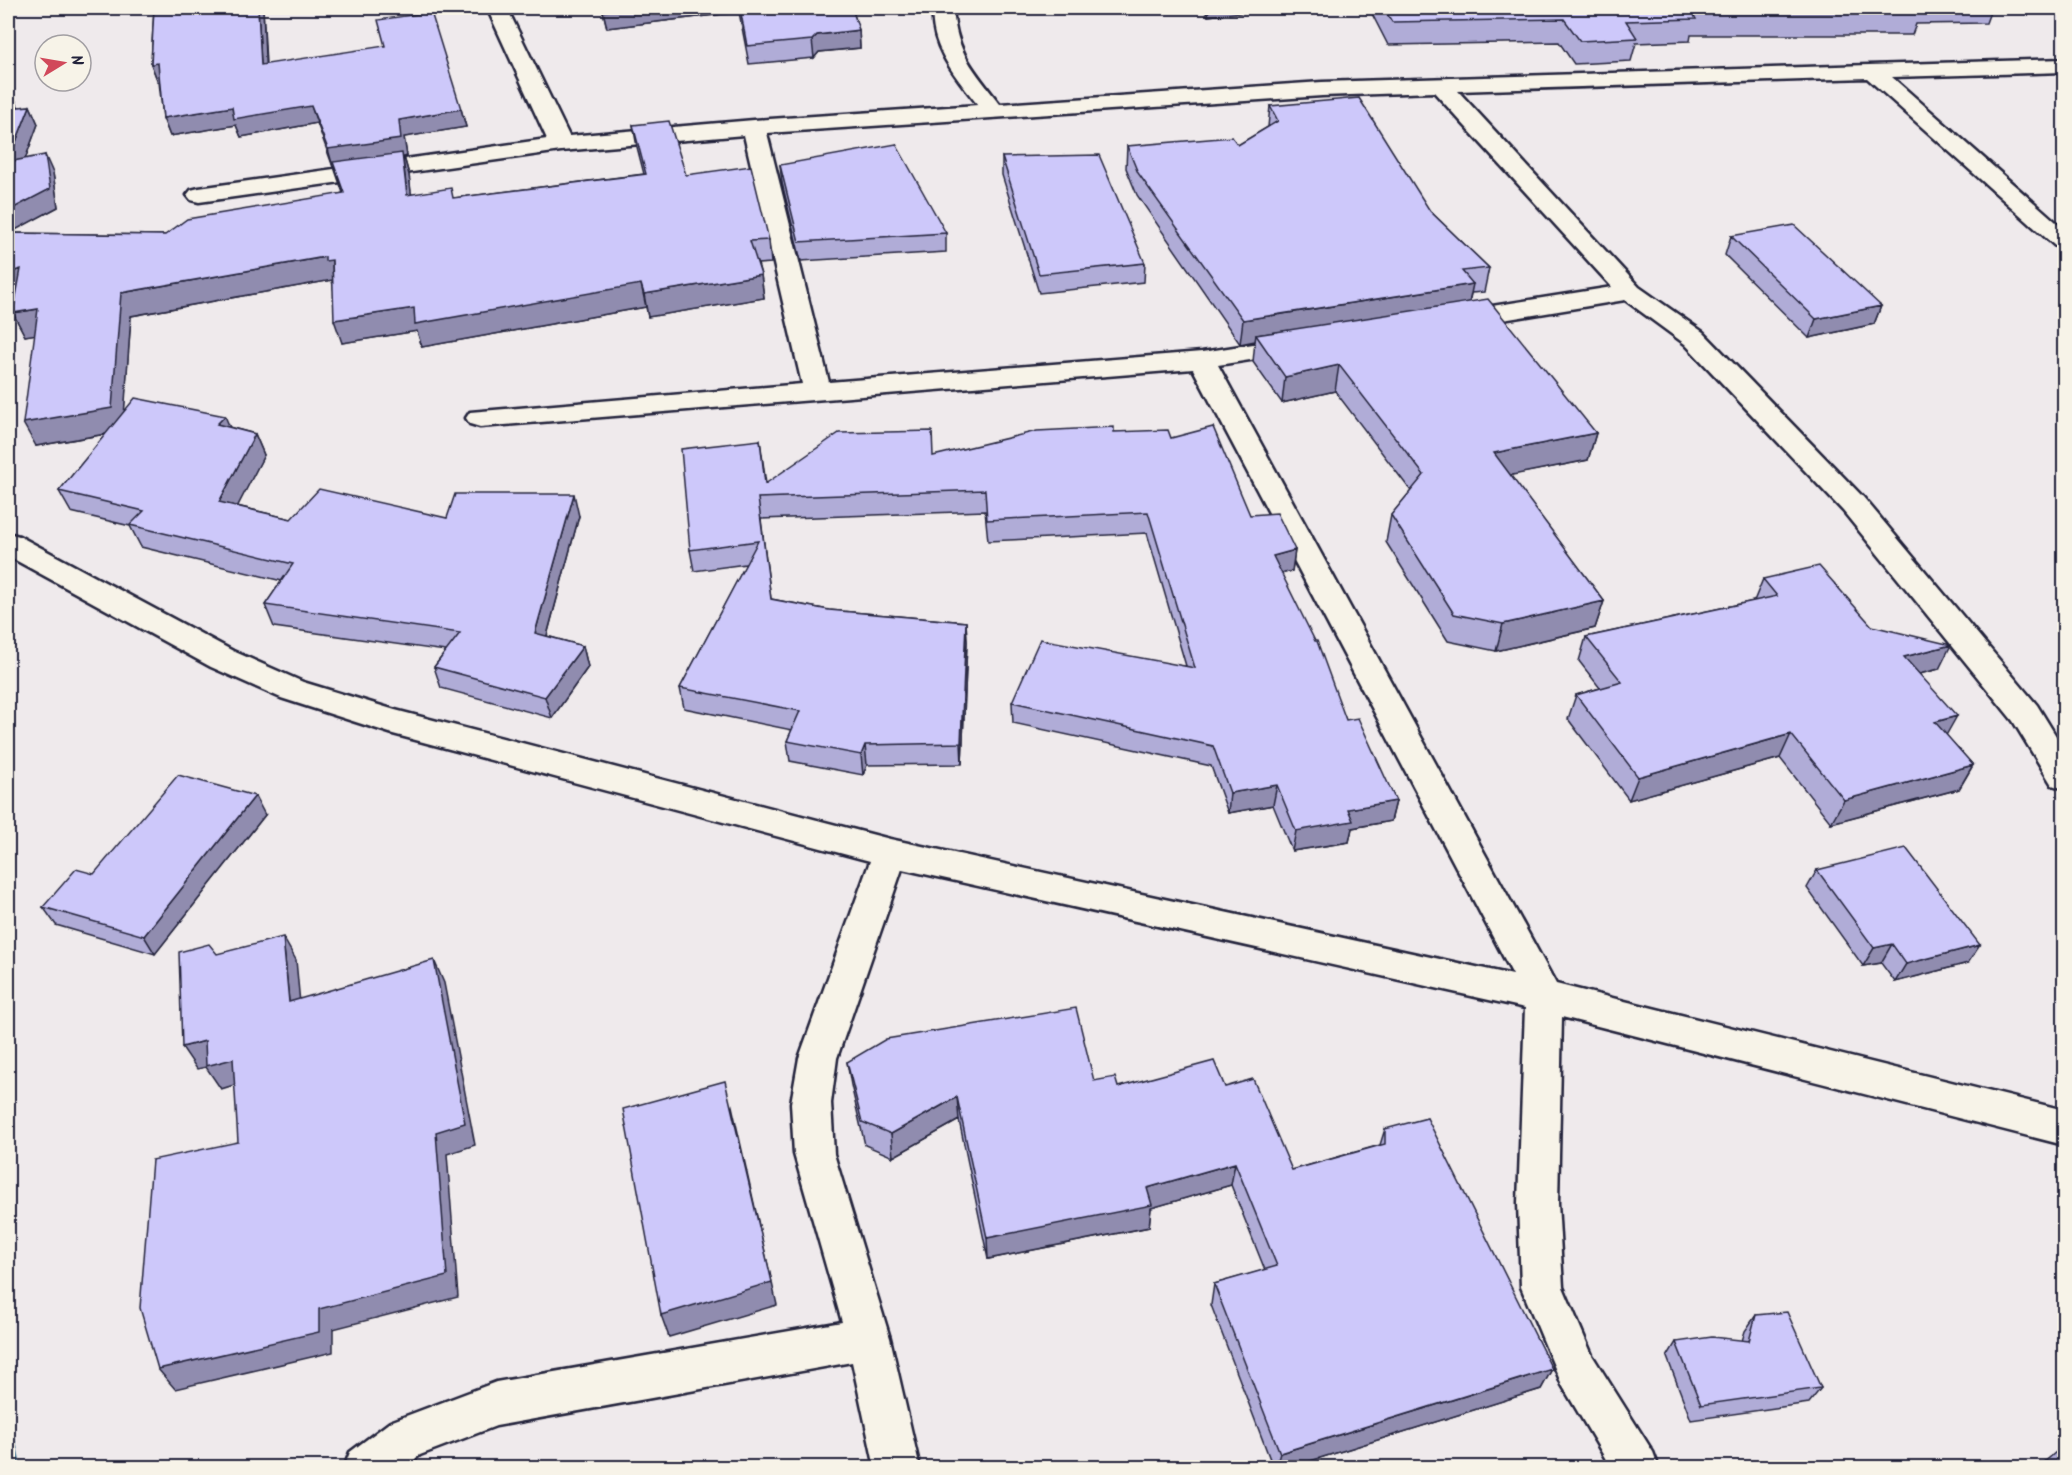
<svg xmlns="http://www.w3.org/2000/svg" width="2072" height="1475" viewBox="0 0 2072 1475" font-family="Kalam,sans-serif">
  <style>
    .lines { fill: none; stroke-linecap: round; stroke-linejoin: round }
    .stream { fill: #5a859e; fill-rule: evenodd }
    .minor-casing { stroke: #22223b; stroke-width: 5 }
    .minor { fill: #f7f3e8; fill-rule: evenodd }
    .wall { fill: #b0acd7; stroke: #22223b; stroke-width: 1.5 }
    .shaded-wall { fill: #908caf; stroke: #22223b; stroke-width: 1.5 }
    .building { fill: #cdc8fa; stroke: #22223b; stroke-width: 1.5 }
  </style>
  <rect width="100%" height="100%" fill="#efeaec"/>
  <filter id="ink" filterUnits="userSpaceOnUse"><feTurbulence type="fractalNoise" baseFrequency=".0167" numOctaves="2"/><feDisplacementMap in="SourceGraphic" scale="12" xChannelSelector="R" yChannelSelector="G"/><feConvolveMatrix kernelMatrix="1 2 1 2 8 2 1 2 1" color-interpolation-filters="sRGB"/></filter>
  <g filter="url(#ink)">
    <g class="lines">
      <!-- stream -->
      <path class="stream" d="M8,1434L15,1437L22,1468H8Z"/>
      <!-- minor casing -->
      <g class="minor-casing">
        <path id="minor" d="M487,8H507L569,136L754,120L978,105C955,76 929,46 933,8H953C956,53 973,69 1000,104L1322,82L2064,59V72L1892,77L2064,229V248L2055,246L1867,78L1458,91L1639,287L1703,332L1863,497L2037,705L2064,749V789L2052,785L2013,721L1843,511L1685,344L1625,300L1454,328L1445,326L1441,320L1445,314L1454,312L1612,287L1434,92L1322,96L767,133L829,382L1202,352L1299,337L1308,339L1312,345L1308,351L1218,365L1556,984L2064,1110V1145L1562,1017L1558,1203L1563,1287L1592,1355L1653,1452L1659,1468H1611L1562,1385L1521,1287L1518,1203L1525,1008L902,869L837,1058L831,1103L834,1154L890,1338L920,1468H875L852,1362L496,1426L420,1455L404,1468H344L350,1452L390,1422L496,1382L842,1322L794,1154L791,1103L799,1058L870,861L393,734L281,698L211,667L8,556V533L19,536L233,651L303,682L395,710L890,839L1513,975L1193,369L480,427L470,424L466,418L470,412L802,384L744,135L561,151L199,202L191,200L187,195L191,190L199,188L547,139Z"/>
      </g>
      <!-- minor -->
      <use href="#minor" class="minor"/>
    </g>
    <!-- wall -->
    <path class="wall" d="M154,8H263L266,64L461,109L466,127L404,137L407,156L404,157L409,175L411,194L454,198L644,174L637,147L633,125L686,175L769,240L771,263L758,264L761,275L764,298L648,317L646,307L422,347L417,331L342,343L332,280L131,316L124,411L229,427L255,434L264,455L237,506L291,519L447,518L579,516L547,636L583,646L588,667L552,718L441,688L434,667L446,651L274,627L265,605L282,581L141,547L130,526L71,512L59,491L106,434L36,446L35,334L25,336L13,313L16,296L8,298V96L18,107L30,106L38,124L25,159L53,173L58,207L8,233L165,235L343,193L334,167H333L317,123L241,137L236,125L170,136L163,118L159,82H158L151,64Z
      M602,8H852L859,30L860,48L819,52L814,58L749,64L739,12L607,28Z
      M1203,8H1256L1255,11L1208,16Z
      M1369,8H2000L1998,12H1990L1986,23L1916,24L1912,35H1691L1690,41L1636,43L1631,61L1574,64L1559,42L1388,45Z
      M1270,106L1430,211L1489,268L1484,292L1471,293L1469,302L1596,433L1588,460L1510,475L1604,601L1595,628L1496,651L1448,641L1386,542L1391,515L1411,491L1335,391L1282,403L1253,362L1255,341L1240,344L1137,195L1126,168L1127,146L1238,145L1268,127Z
      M1002,157L1145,263L1144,282L1039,293L1002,175Z
      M780,165L946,233V252L801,261L782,183Z
      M1731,236L1881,306L1874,324L1809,338L1725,255Z
      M1114,432L1171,438L1250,515L1295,550L1292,571L1281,574L1346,720L1396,801L1391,821L1352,828L1349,842L1292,851L1273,805L1228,813L1211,766L1013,723L1012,702L1186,666L1147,533L988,541L985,511L761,519L771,599L829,610L966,622L967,642L962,764L867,765L863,775L790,761L787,741L792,730L684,708L680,688L746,564L694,571L690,550L760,440L766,484L933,456Z
      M1763,579L1872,626L1939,669L1919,674L1946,735L1973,765L1959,789L1831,823L1780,758L1629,800L1568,719L1576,695L1600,688L1579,661L1586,637L1754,601Z
      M265,815L155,954L56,925L43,907L94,874Z
      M1817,870L1968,963L1895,982L1881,963L1863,966L1807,888Z
      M847,1062L1094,1081L1118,1087H1225L1292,1170L1380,1145L1385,1129L1552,1369L1541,1389L1291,1467H1273L1211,1305L1214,1284L1265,1270L1231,1185L1151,1208L1149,1227L988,1259L959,1120L893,1157L865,1145L851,1085Z
      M1756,1315L1821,1388L1809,1403L1691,1420L1667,1357L1676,1342L1742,1341L1745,1331Z
      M2063,1446H2064V1467H2042L2041,1465Z"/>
    <!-- shaded-wall -->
    <path class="shaded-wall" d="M258,8H263L266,82L261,65Z
      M631,8H739V12L607,28L603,11Z
      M1209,8H1256L1255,11L1208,16Z
      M859,30L860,48L819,52L814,58L812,40L817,35Z
      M158,63L164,81L158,82L151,64Z
      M13,95L21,113L8,108Z
      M30,106L38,124L17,181L8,162Z
      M311,106L317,123L241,137L236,125L170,136L163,118L232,107Z
      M461,109L466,127L404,137L407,156L404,157L409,175L414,217L407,195L403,157L333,167L328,149L399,120Z
      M45,155L53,173L58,207L8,234V211Z
      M325,257L332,260L333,284L332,280L131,316L123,431L36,446L23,423L121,293Z
      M21,269L32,292L8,298V273Z
      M761,275L764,298L648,317L644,294Z
      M641,284L646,307L422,347L417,331L342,343L334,320L414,308Z
      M1473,284L1468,308L1256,335L1255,341L1240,344L1243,320Z
      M1881,306L1874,324L1809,338L1816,319Z
      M38,309L50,332L25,336L13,313Z
      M1339,365L1335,391L1282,403L1285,377Z
      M225,416L234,437L217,424Z
      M1596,433L1588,460L1487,480L1494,453Z
      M255,434L264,455L229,523L219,502Z
      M574,494L579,516L542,654L535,633Z
      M1295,550L1292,571L1270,577L1273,556Z
      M1604,601L1595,628L1496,651L1503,624Z
      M966,622L967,642L962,764L961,743Z
      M1951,645L1939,669L1891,681L1904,657Z
      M583,646L588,667L552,718L545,697Z
      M1957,716L1944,739L1935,722Z
      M1791,734L1780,758L1629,800L1638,777Z
      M865,745L867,765L863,775L861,755Z
      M1973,765L1959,789L1831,823L1844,800Z
      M1277,785L1273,805L1228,813L1230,793Z
      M255,796L265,815L155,954L144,936Z
      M1396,801L1391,821L1352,828L1349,842L1292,851L1296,831L1348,809Z
      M283,937L296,960L302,1025L289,1002Z
      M1892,944L1881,963L1863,966L1874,948Z
      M1980,945L1968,963L1895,982L1906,964Z
      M434,960L444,983L475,1145L447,1154L458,1297L333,1329V1352L175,1389L158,1369L319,1309L436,1132Z
      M205,1041L233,1059L247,1081L221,1089L206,1067L197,1069L182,1047Z
      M957,1097L959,1120L893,1157L891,1134Z
      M732,1106L777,1305L669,1337L661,1315Z
      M1235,1163L1231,1185L1151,1208L1149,1227L988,1259L987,1238L1147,1188Z
      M1552,1369L1541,1389L1291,1467H1276L1280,1453Z"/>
    <!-- building -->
    <path class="building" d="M154,8H258L261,65L385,46L378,20L431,12L461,109L399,120L401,139L328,149L311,106L234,119L232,107L163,118L158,63L151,64Z
      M603,8H631L603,11Z
      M740,8H852L859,30L817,35L812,40L747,46Z
      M1384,8H1917L1921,12H1692L1696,19L1626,21L1637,38L1580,41L1564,19L1392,22Z
      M13,95L8,108L30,106L8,162L45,155L50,189L8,211V96Z
      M1359,98L1430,211L1489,268L1462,271L1473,284L1243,320L1138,173L1127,146L1232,137L1238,145L1278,121L1270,106Z
      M669,121L686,175L751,166L769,240L750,241L761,275L644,294L641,284L415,324L414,308L334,320L332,260L325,261V257L121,293L112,408L23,423L38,309L13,313L21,269L8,273V233L165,235L187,219L344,193L333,162L402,153L407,195L451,188L453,198L646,174L633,125Z
      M896,144L946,233L799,242L780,165Z
      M1099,155L1145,263L1039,274L1002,157Z
      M1794,225L1881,306L1816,319L1731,236Z
      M1488,299L1596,433L1494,453L1604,601L1503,624L1454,614L1391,515L1424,475L1339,365L1285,377L1256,335Z
      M135,398L225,416L217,424L255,434L219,502L291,519L319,489L447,518L455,494H574L535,633L583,646L545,697L434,667L460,633L265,605L293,564L130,525L144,511L59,491Z
      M1114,427V432L1168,430L1171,438L1213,427L1250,515L1277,513L1295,550L1273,556L1315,641H1317L1346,720L1358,718L1396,801L1348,809L1353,821L1296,831L1277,785L1230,793L1213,746L1012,702L1040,639L1195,668L1148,512L987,520L985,490L758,498L771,599L829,610L966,622L961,743L865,745L861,755L787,741L800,711L680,688L758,541L690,550L681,449L760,440L765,484L839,433L932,431L933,456L1037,431Z
      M1819,566L1872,626L1951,645L1904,657L1957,716L1935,722L1973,765L1844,800L1791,734L1638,777L1576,695L1622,682L1586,637L1777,596L1763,579Z
      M178,775L255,796L144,936L43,907L76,869L94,874Z
      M1906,848L1980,945L1906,964L1892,944L1874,948L1817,870Z
      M283,937L289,1002L434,960L465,1123L436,1132L447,1276L319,1309V1332L158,1369L140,1308L152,1160L238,1142L233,1059L206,1066L205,1041L182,1047L179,952L209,944L217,954Z
      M1076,1008L1094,1081L1115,1077L1118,1087L1214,1061L1225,1087L1253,1079L1292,1170L1385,1144V1129L1427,1118L1552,1369L1280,1453L1214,1284L1277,1266L1235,1163L1147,1188L1152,1205L987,1238L957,1097L891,1134L862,1122L847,1062L886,1039Z
      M725,1081L772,1282L661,1315L623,1109Z
      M1787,1312L1821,1388L1701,1405L1676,1342L1712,1337L1749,1341L1756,1315Z"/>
  </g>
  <!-- margin -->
  <rect width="2072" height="1475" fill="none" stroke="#f7f3e8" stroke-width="30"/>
  <rect x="15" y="15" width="2042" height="1445" fill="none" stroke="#22223b" stroke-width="2" filter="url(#ink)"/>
  <!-- north arrow -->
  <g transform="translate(63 63) rotate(79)"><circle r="28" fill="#f7f3e8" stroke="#a29fa3" stroke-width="1.5"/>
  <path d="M0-4.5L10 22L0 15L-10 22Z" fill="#d1495b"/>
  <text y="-9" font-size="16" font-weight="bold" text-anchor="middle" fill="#22223b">N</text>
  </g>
</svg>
